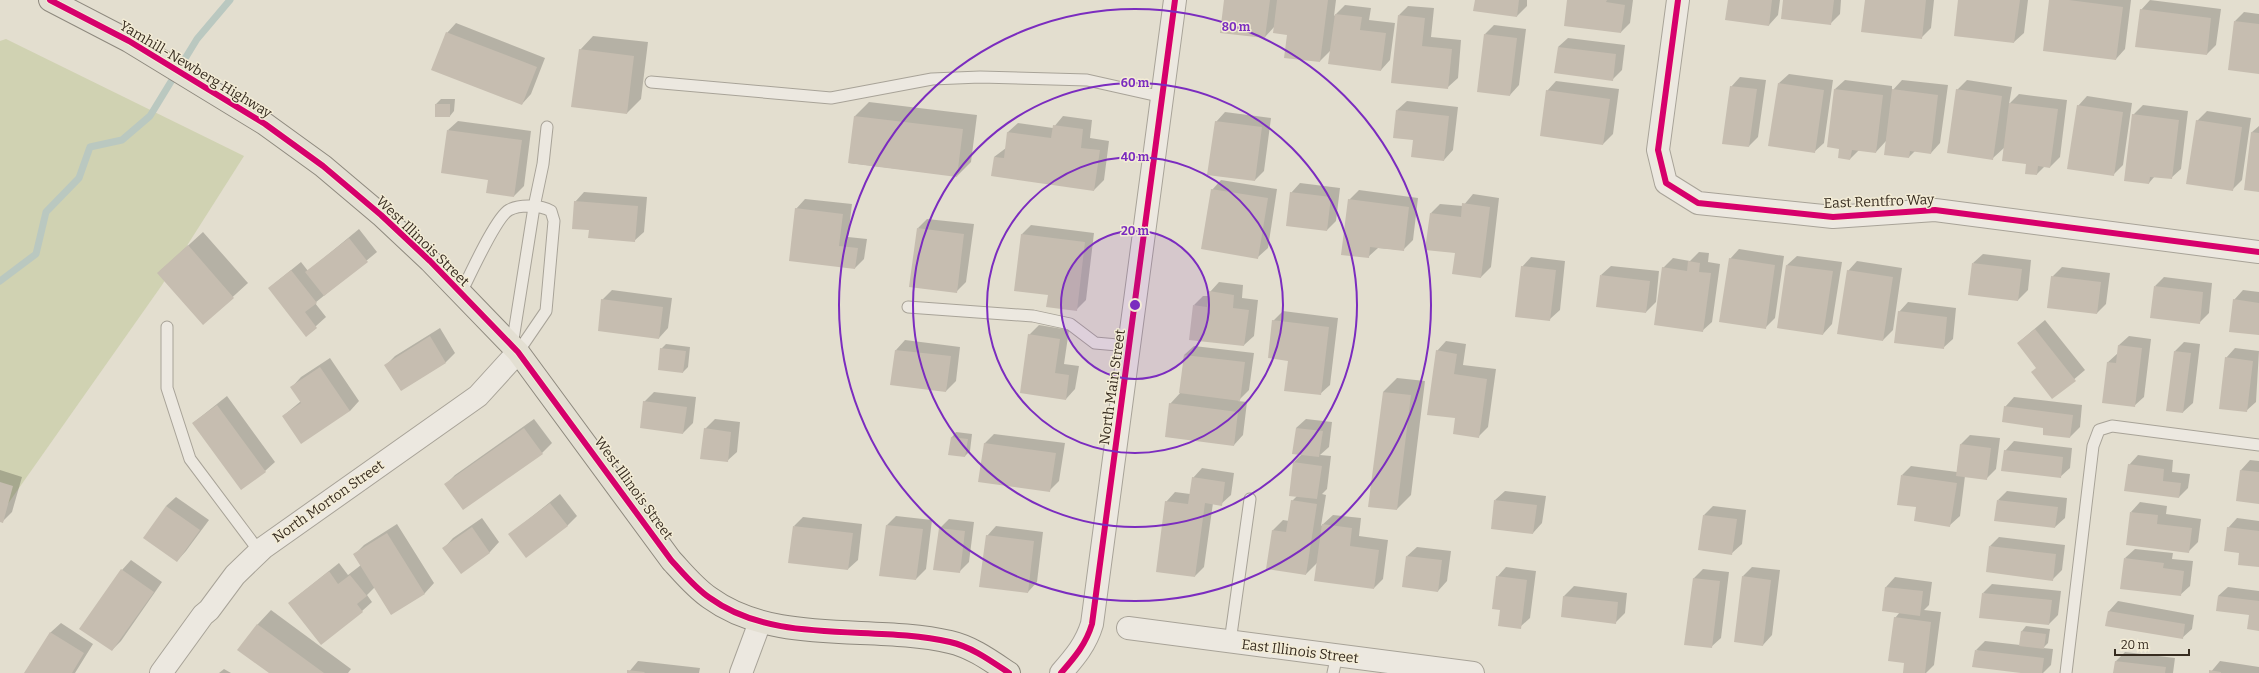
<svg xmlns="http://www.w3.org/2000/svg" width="2259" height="673" viewBox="0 0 2259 673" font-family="Bitter,serif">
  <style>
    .green { fill: #d0d2b2 }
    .shadow { fill: #0003 }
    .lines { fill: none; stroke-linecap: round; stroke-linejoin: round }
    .stream { stroke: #bac8c0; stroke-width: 7 }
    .building { fill: #c6bdb0 }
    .service-casing { stroke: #a8a398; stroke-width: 13 }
    .minor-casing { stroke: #a8a398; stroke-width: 24 }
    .tertiary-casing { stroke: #a8a398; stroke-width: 24 }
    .primary-casing { stroke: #8e897e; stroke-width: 24 }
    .service { stroke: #ece8e0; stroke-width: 11 }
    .minor { stroke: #ece8e0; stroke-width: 22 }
    .tertiary { stroke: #ece8e0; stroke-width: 22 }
    .primary { stroke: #e3dfd2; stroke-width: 22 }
    .cycleway-casing { stroke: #f3ecd6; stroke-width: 8 }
    .cycleway { stroke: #d6006c; stroke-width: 6 }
    .ring { fill: none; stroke: #7b2cbf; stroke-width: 2 }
    .labels { text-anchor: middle; stroke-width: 3; stroke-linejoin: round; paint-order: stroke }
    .street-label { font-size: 14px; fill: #372c20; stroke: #f3ecd6 }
    .centre { fill: #7b2cbf; stroke: #f3ecd6; stroke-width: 2 }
    .ring-label { font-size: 12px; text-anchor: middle; font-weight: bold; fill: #7b2cbf; stroke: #f3ecd6; stroke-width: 3; stroke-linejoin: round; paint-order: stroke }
  </style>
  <rect width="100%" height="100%" fill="#e3decf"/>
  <!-- green -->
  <path class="green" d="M6,39L244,156L162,285L0,515V41Z"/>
  <!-- shadow -->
  <path class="shadow" d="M1225,0H1336L1334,16L1345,5L1371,8L1369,20L1395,23L1390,60L1381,70L1331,50L1320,61L1288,34L1275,26L1265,37Z
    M1476,0H1527V6L1517,16Z
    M1568,0H1633L1630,23L1621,32Z
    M1729,0H1780L1778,15L1769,25Z
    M1784,0H1841L1840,14L1830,24Z
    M1866,0H1934L1931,28L1921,38Z
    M1959,0H2028L2024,33L2014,42L1955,35Z
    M2050,0H2131L2125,49L2116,59Z
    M2150,0L2221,9L2216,45L2207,54L2141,10Z
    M1408,6L1434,8L1431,37L1461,40L1458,78L1448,87L1399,15Z
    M2244,12L2259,14V73L2235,21Z
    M456,23L545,58L531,94L522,104L447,33Z
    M1494,25L1526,29L1519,85L1510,95L1485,34Z
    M593,36L648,42L641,99L627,113L580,50Z
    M1568,38L1625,45L1622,70L1612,80L1558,47Z
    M1789,74L1833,80L1824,143L1814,152L1779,83Z
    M1740,77L1766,80L1758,137L1749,146L1731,87Z
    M1845,80L1892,86V91L1902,80L1948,85L1940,143L1931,153L1915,151L1909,157L1886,141L1876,152L1859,150L1850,159L1835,89Z
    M1967,80L2012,87L2009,104L2019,94L2067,100L2060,157L2050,167L2045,166L2037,174L2027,163L2005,147L1993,158L1957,90Z
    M1556,81L1619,89L1613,134L1603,144L1547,91Z
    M2087,96L2132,103L2123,165L2113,175L2078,106Z
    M441,99H455L454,111L450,116H436V104Z
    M1407,101L1458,107L1453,150L1444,160L1415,139L1397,110Z
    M869,102L977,115L971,162L957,176L849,163L855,116Z
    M2143,105L2188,111L2181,169L2171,178L2155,176L2149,183L2133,115Z
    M2207,111L2251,118L2242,180L2232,190L2197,121Z
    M1225,112L1271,118L1264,171L1255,180L1216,122Z
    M1063,116L1092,120L1090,138L1109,141L1104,180L1094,190L994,157L1006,148L1008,132L1018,123L1053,128Z
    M458,121L531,131L524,186L514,196L489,179L448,130Z
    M2259,126V191L2252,132Z
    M1221,180L1277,189L1268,248L1258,257L1212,190Z
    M1300,183L1340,188L1336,221L1327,230L1291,193Z
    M1359,190L1418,198L1413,240L1403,250L1378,248L1368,257L1349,200Z
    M584,192L647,197L644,232L634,241L590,229L575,202Z
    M1473,194L1499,198L1491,267L1481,277L1456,252L1431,213L1440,204L1463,206Z
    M805,199L852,204L848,237L867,239L864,259L855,268L796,209Z
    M927,219L974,224L966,282L957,291L918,228Z
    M1031,225L1094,233L1086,300L1076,310L1049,294L1022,234Z
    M359,229L377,252L315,303L326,317L306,335L269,288L301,262L308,271Z
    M203,232L248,283L203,324L158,273Z
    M1739,249L1784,256L1775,318L1765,328L1730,259Z
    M1699,252L1709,253L1708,262L1720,264L1712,322L1702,331L1663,268L1673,258L1690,261Z
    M1983,254L2031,260L2028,290L2018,300L1973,263Z
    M1797,256L1842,262L1832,324L1823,334L1787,265Z
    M1531,257L1565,261L1560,310L1550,319L1522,267Z
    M1857,261L1902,268L1893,330L1883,340L1848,271Z
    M1611,266L1659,271L1656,302L1646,312L1601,275Z
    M2062,267L2110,273L2106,304L2097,313L2052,277Z
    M2164,277L2212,283L2209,313L2199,323L2155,286Z
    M1219,282L1243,285L1242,298L1258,300L1254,336L1244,345L1194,305L1203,296H1209L1210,292Z
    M612,290L672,298L668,328L659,338L602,300Z
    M2243,290L2259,292V334L2234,300Z
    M1908,302L1956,308L1953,339L1943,348L1899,312Z
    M1283,311L1338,318L1330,385L1320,394L1289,360L1273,321Z
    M2045,320L2085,370L2052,398L2037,368L2018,343Z
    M1039,325L1069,330L1064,364L1079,366L1075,389L1066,399L1029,335Z
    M440,328L455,353L446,362L401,390L386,365L395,356Z
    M2129,336L2151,339L2144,397L2134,406L2107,363L2118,353L2119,345Z
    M905,340L960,347L956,381L946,391L891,384L896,350Z
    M1446,341L1466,344L1463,365L1496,369L1488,427L1478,437L1437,351Z
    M2184,342L2200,344L2193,403L2183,412L2175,351Z
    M666,344L690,347L688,367L683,372L661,349Z
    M1194,346L1254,353L1249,390L1238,401L1247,402L1243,435L1234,445L1170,404L1181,392L1184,355Z
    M2235,348L2259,351L2256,402L2246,411L2226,358Z
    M330,358L359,401L350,411L283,416L301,401L292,387L301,377Z
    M1397,378L1425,381L1411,495L1397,509L1383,392Z
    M654,392L696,397L693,423L683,433L644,402Z
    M227,396L275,462L265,471L193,423Z
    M2014,397L2082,405L2080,427L2070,437L2045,427L2005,407Z
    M534,419L552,443L542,453L446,484L455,475Z
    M715,419L740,422L737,452L727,461L705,429Z
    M1306,419L1332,422L1329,447L1320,455L1331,456L1327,489L1322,494L1326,495L1321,526L1333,515L1361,518L1359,536L1388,540L1383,579L1374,588L1318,562L1306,574L1267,568L1273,530L1283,520L1289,521L1292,501L1297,496L1294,462L1302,454L1296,428Z
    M956,432L972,434L970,451L965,456L950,454L952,437Z
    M994,434L1065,443L1059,481L1050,490L984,444Z
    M1970,435L2000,438L1996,469L1986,479L1965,476L1960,516L1950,525L1902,475L1911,466L1957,472L1961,444Z
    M2014,441L2072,448L2070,468L2060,477L2005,451Z
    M2138,455L2173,460L2172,472L2190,474L2188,488L2179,497L2129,465Z
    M2250,460L2259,461V503L2237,500L2241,470Z
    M1202,468L1234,473L1231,495L1221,504L1213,503L1204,567L1195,576L1166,502L1175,492L1190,494L1193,478Z
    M0,470L22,477L12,512L2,522L0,521Z
    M1505,491L1546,496L1542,523L1533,533L1495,500Z
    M2007,491L2067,498L2065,518L2055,527L1998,500Z
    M560,494L577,516L567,526L509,535Z
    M176,497L209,520L186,551L177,561L166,506Z
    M2140,502L2167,506L2166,514L2201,519L2198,542L2189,551L2131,512Z
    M1713,506L1746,510L1742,544L1732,553L1704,515Z
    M896,516L932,520L926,569L916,579L887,525Z
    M803,517L862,524L858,560L848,569L794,526Z
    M482,518L499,542L490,552L461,572L444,548L453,538Z
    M2237,518L2259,521V566L2240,552L2228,528Z
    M949,519L974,522L969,562L959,572L940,528Z
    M397,524L434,583L425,593L391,614L375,587L367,595L372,602L362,611L289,603L339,563L348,575L361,565L354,555L364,545Z
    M996,526L1043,532L1037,582L1028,592L987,536Z
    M1999,537L2065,545L2062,570L2052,580L1990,546Z
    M1417,547L1451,551L1447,581L1438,591L1407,556Z
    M2135,549L2173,553L2172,559L2193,561L2190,586L2180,595L2125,558Z
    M131,560L162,582L121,641L112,650L122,570Z
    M1506,567L1536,571L1530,618L1520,627L1501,609L1497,577Z
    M1752,567L1780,570L1772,635L1763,645L1743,576Z
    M1703,569L1729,572L1721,638L1711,647L1694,578Z
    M1895,577L1932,582L1929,605L1924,610L1941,612L1934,665L1926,673H1911L1906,662L1895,618L1900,612L1883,610L1886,587Z
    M1992,584L2061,591L2058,615L2049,624L1983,593Z
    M1574,586L1627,593L1625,613L1615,623L1562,616L1564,596Z
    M2228,587L2259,591V630L2250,615L2218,596Z
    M2118,601L2194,615L2192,629L2182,638L2106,625L2109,611Z
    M271,610L351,669L348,673H271L239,650L258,624Z
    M61,623L93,644L75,673H26L51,632Z
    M2026,626L2050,629L2048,643L2043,648L2053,649L2051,665L2043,673H2029L1976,650L1985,641L2020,645L2022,631Z
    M2125,652L2175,658L2173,673H2114L2116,661Z
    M638,661L700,668L699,673H628Z
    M2220,661L2259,667V673H2210Z
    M224,669L231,673H219Z"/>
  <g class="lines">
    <!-- stream -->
    <path class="stream" d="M0,281L36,254L46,212L79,178L90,147L122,140L150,116L197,39L230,0"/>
  </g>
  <!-- building -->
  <path class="building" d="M1224,0H1270L1265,38L1220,33Z
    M1277,0H1328L1320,62L1284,58L1287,35L1273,33Z
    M1475,0H1519L1517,17L1473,11Z
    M1567,0H1607L1606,2L1625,5L1621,33L1564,26Z
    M1728,0H1772L1769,26L1725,20Z
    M1783,0H1834L1831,25L1781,19Z
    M1865,0H1926L1922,39L1861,32Z
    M1958,0H2020L2014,43L1954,36Z
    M2049,0H2069L2123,7L2116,60L2043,51Z
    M2140,9L2211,18L2207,55L2135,47Z
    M1335,14L1362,17L1360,30L1386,33L1381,71L1328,64Z
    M1398,15L1425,18L1422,46L1452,49L1448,89L1391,83Z
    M2234,21L2259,24V74L2228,70Z
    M446,32L537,67L522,105L431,70Z
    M1484,34L1517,38L1510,96L1477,92Z
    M1558,47L1616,54L1613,81L1554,73Z
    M579,49L634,56L627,114L571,107Z
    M1778,83L1824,90L1815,153L1768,146Z
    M1730,86L1757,89L1749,147L1722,144Z
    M1834,89L1883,95L1876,153L1852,150L1850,160L1838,158L1839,149L1827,147Z
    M1892,89L1938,95L1931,154L1910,151L1909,158L1884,155Z
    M1956,89L2002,96L1993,160L1947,153Z
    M1546,90L1610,99L1603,145L1540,136Z
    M2009,103L2058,109L2050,168L2038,166L2037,175L2025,174L2026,164L2002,161Z
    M435,104H450V117H435Z
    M2077,105L2123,112L2114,176L2067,169Z
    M1396,110L1449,116L1444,161L1411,157L1413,140L1393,138Z
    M2132,114L2179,120L2172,179L2150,177L2149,184L2124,181Z
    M854,116L963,129L957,177L848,163Z
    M2196,120L2242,127L2233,191L2186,184Z
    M1215,121L1262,127L1255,181L1207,175Z
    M1053,125L1083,129L1081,148L1100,150L1094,191L991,176L994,157L1004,158L1007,132L1051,138Z
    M447,130L522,140L514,197L486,193L488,180L441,173Z
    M2251,132L2259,133V192L2244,190Z
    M1211,189L1268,198L1258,259L1201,249Z
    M1290,192L1331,197L1327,231L1286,226Z
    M1348,199L1409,207L1404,251L1370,247L1369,258L1341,255Z
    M574,201L638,206L635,242L588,238L589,230L572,229Z
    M1462,203L1490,207L1481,278L1452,274L1455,253L1425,250L1430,213L1461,217Z
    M795,208L843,214L839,246L858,248L855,269L789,261Z
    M917,228L964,234L957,293L909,287Z
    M1021,234L1085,242L1077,311L1046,307L1048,295L1014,291Z
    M349,238L368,262L324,296L305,272Z
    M188,245L234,298L203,325L157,273Z
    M1729,258L1775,265L1766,329L1719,322Z
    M1688,261L1700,263L1699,272L1711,273L1703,332L1654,325L1662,267L1687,271Z
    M1972,263L2022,269L2018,301L1968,295Z
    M1786,265L1833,271L1823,335L1777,328Z
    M1521,266L1556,270L1550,321L1515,317Z
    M291,270L317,303L305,312L317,328L306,337L268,288Z
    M1847,270L1893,277L1883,341L1837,334Z
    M1600,275L1650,281L1646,313L1596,307Z
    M2051,276L2101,282L2097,314L2047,308Z
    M2154,286L2203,292L2200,324L2150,318Z
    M1209,291L1234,295L1233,308L1249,310L1244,346L1189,340L1193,305L1207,307Z
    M601,299L663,307L659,339L598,331Z
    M2233,299L2259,303V335L2229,332Z
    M1898,311L1947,317L1944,349L1894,343Z
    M1272,320L1329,327L1321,395L1284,391L1288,361L1268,358Z
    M2035,329L2076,381L2052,399L2031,372L2036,368L2017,343Z
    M1028,334L1060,339L1055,373L1069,375L1066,400L1020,393Z
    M430,336L446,363L401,391L384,365Z
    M2118,345L2142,348L2135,407L2102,403L2107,362L2116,363Z
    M660,348L686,351L683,373L658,370Z
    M895,350L951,356L946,392L890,385Z
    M1436,350L1457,354L1454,374L1487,379L1479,438L1453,434L1455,418L1427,415Z
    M2174,351L2191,353L2183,413L2166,411Z
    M1184,355L1245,362L1240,401L1179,393Z
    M2225,357L2253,361L2247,412L2219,409Z
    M320,367L350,411L301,444L282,416L301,403L290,387Z
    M1383,392L1411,395L1397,510L1368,507Z
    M643,401L687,407L683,434L640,428Z
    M1169,403L1238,412L1234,446L1165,437Z
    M217,405L266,472L241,490L192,423Z
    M2004,406L2073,415L2070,438L2043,435V428L2002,422Z
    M524,428L543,454L463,510L444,484Z
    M704,428L731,432L728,462L700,459Z
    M1296,428L1323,431L1319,457L1292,454Z
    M951,437L968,439L965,457L948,455Z
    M984,443L1056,453L1050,492L978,482Z
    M1960,444L1991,448L1987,480L1956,476Z
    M2004,450L2063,457L2061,478L2001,471Z
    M1293,462L1322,466L1317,499L1289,496Z
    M2128,464L2164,469L2163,481L2181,483L2179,498L2124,491Z
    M2240,470L2259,472V504L2236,501Z
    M1901,475L1957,483L1950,527L1914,521L1916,507L1897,505Z
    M1192,477L1225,482L1222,506L1205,503L1195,577L1156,572L1165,501L1188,504Z
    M0,482L13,486L3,523L0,522Z
    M1291,500L1317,504L1306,575L1266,569L1272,530L1286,532Z
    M1494,500L1537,505L1533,534L1491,529Z
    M1997,500L2058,507L2055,528L1994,521Z
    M550,503L568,526L526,558L508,534Z
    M166,506L200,530L177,562L143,538Z
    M2130,512L2158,515L2157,524L2192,528L2189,553L2126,545Z
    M1703,515L1737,519L1732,555L1698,550Z
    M1322,524L1352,528L1350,546L1379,550L1374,589L1314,581Z
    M886,525L923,529L916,580L879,576Z
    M793,526L853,533L848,570L788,563Z
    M472,527L490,553L461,574L442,548Z
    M2227,527L2259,531V567L2238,565L2239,553L2224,551Z
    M939,528L965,531L960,573L933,570Z
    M387,533L425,594L391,615L353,554Z
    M986,535L1034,541L1028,593L979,587Z
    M1989,546L2056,554L2053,581L1986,572Z
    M1406,556L1442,560L1438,592L1402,587Z
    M2124,558L2164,563L2163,568L2184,571L2181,596L2120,589Z
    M121,569L154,592L112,651L79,629Z
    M329,571L338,584L350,575L367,596L357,604L363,612L321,645L288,603Z
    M1496,576L1527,580L1521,629L1498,626L1500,610L1492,609Z
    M1742,576L1771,580L1763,646L1734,642Z
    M1693,578L1720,581L1712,648L1684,645Z
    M1885,587L1923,591L1920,616L1882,611Z
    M1982,593L2052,600L2049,625L1979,618Z
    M1563,596L1618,602L1616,624L1561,617Z
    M2218,596L2259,601V631L2247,629L2249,615L2216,611Z
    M2108,611L2185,624L2183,639L2105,626Z
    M1894,617L1931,622L1925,673H1903L1904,663L1888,661Z
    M257,624L324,673H269L237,650Z
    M2021,631L2046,634L2044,649L2019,646Z
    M50,632L84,653L72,673H24Z
    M1975,650L2044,658L2042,673H2021L1972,667Z
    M2115,661L2166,667L2165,673H2113Z
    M627,670L645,672L644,673H627Z
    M2209,670L2221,672V673H2209Z"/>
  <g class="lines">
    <!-- service casing -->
    <g class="service-casing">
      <path id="service" d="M651,82L831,98L932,79L980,77L1087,80L1163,97
        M461,293C469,277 496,217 509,210C520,204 541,205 551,211L554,221L546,311L518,352
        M908,307L1033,316L1070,324L1095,343L1129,346
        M167,327V388L190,459L259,551
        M512,346L534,207L543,164L547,127
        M1230,642L1250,499
        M1333,673L1337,655
        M2066,673L2093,446L2099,430L2112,426L2259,445"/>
    </g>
    <!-- minor casing -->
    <g class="minor-casing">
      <path id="minor" d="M1678,0L1658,150L1666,183L1698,203L1833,217L1935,210L2259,252
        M161,673L203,615L209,610L235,575L263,548L478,396L518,352
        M741,673L760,622"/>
    </g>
    <!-- tertiary casing -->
    <g class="tertiary-casing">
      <path id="tertiary" d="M1128,628L1473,673
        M1061,673C1075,657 1086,644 1092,624L1175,0"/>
    </g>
    <!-- primary casing -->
    <g class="primary-casing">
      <path id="primary" d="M50,0L129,41L265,124L323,166L381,215L430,261L518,352L671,560C683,573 695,588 710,598C776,646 874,624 950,642C972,647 991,661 1009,673"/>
    </g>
    <!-- service -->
    <use href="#service" class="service"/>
    <!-- minor -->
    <use href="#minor" class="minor"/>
    <!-- tertiary -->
    <use href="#tertiary" class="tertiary"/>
    <!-- primary -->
    <use href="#primary" class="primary"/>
    <!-- cycleway casing -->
    <g class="cycleway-casing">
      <path id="cycleway" d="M50,0L129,41L265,124L323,166L381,215L430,261L518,352L671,560C683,573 695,588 710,598C776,646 874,624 950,642C972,647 991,661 1009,673
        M1678,0L1658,150L1666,183L1698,203L1833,217L1935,210L2259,252
        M1061,673C1075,657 1086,644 1092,624L1175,0"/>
    </g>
    <!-- cycleway -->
    <use href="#cycleway" class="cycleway"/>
  </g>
  <!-- distance rings -->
  <circle cx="1135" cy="305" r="74" fill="#7b2cbf" fill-opacity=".12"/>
  <g class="ring">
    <circle cx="1135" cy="305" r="74"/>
    <circle cx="1135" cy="305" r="148"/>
    <circle cx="1135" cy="305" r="222"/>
    <circle cx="1135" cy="305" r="296"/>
  </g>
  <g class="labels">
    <!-- street labels -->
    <g class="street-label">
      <text transform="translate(196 69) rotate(31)" y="5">Yamhill-Newberg Highway</text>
      <text transform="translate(1879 201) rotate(-2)" y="5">East Rentfro Way</text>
      <text transform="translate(423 241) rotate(44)" y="5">West Illinois Street</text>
      <text transform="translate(1112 387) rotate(-82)" y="5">North Main Street</text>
      <text transform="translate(634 488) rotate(54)" y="5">West Illinois Street</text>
      <text transform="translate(328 501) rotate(-35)" y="5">North Morton Street</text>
      <text transform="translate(1300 651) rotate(7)" y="5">East Illinois Street</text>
    </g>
  </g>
  <circle cx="1135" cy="305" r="6" class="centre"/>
  <g class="ring-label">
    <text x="1236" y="31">80 m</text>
    <text x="1135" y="87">60 m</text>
    <text x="1135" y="161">40 m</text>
    <text x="1135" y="235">20 m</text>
  </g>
  <!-- scale -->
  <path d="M2115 649v6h74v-6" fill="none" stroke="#372c20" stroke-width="2"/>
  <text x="2121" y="649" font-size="12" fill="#372c20" stroke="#f3ecd6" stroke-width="3" paint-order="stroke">20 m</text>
</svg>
